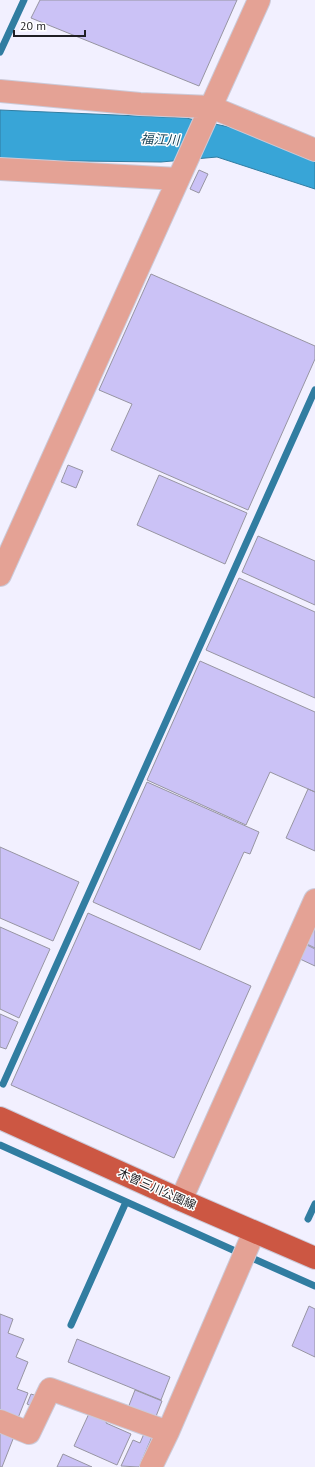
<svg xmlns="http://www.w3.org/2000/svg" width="315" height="1467" viewBox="0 0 315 1467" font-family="'PT Sans','Noto Sans JP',sans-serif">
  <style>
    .water { fill: #38a5d7; stroke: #317da1 }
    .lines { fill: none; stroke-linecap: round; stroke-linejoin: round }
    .stream { stroke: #317da1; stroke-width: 7 }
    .building { fill: #cbc2f6; stroke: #9795a2 }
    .minor-casing { stroke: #cccad8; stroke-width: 24 }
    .major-casing { stroke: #cccad8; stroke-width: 24 }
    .minor { stroke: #e4a295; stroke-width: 22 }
    .major { stroke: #cc5743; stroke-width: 22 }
    .labels { text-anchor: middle; stroke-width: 3; stroke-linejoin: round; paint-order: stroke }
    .street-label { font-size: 12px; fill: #201f24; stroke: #fff }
    .water-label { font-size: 13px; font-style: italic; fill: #103e53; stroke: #fff }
  </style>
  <rect width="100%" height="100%" fill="#f2f0ff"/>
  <!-- water -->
  <path class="water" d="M0,110L186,118L234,128L315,162V189L217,157L161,162L0,160Z"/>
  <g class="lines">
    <!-- stream -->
    <path class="stream" d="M0,52L24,0
      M3,1084L315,390
      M0,1145L233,1250
      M308,1219L315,1204
      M254,1259L315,1286
      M71,1325L126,1202"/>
  </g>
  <!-- building -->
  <path class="building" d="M40,0H237L199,86L31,18Z
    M199,170L208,174L199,193L190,189Z
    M151,274L315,346V359L248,510L111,450L132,404L99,390Z
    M68,465L83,471L76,488L61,482Z
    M159,475L247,513L225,564L137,525Z
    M258,536L315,561V605L242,572Z
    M239,578L315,612V698L206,650Z
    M200,661L315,712V792L270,772L246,825L147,780Z
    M147,782L259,832L250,854L244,852L200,950L93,902Z
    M308,789L315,792V851L286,838Z
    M0,847L79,882L53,941L0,918Z
    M88,913L251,986L174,1158L11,1085Z
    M315,926V948L307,944Z
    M0,927L50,949L19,1018L0,1009Z
    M307,945L315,949V966L300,959Z
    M0,1014L18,1022L6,1049L0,1047Z
    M309,1306L315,1309V1357L292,1346Z
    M0,1314L13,1319L8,1333L24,1339L16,1357L28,1362L17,1389L28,1393L16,1423L0,1416Z
    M77,1339L170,1377L161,1400L68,1362Z
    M135,1390L162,1401L155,1419L128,1408Z
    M31,1394L40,1397L36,1408L27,1404Z
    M92,1407L109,1415L106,1423L131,1434L117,1465L74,1446Z
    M0,1428L15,1434L2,1467H0Z
    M146,1429L154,1432L139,1467L121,1466L133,1440L140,1443Z
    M63,1454L92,1467H57Z"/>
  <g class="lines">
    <!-- minor casing -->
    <g class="minor-casing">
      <path id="minor" d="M0,91L140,104L211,107L315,150
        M0,169L178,179
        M0,575L259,0
        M181,1200L315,900
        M0,1421L29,1433L50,1389L168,1432
        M151,1467L168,1432L254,1232"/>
    </g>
    <!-- major casing -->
    <g class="major-casing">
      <path id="major" d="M0,1118L181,1200L315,1258"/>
    </g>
    <!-- minor -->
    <use href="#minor" class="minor"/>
    <!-- major -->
    <use href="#major" class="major"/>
  </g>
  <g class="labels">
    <!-- street labels -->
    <g class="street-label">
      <text transform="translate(157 1189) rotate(24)" y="4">木曽三川公園線</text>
    </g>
    <!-- water labels -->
    <g class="water-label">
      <text transform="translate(160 139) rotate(2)" y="5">福江川</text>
    </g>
  </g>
  <!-- scale -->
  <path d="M14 30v6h71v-6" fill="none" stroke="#201f24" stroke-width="2"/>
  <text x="20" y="30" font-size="12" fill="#201f24" stroke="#ffffff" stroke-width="3" paint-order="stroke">20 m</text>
</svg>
